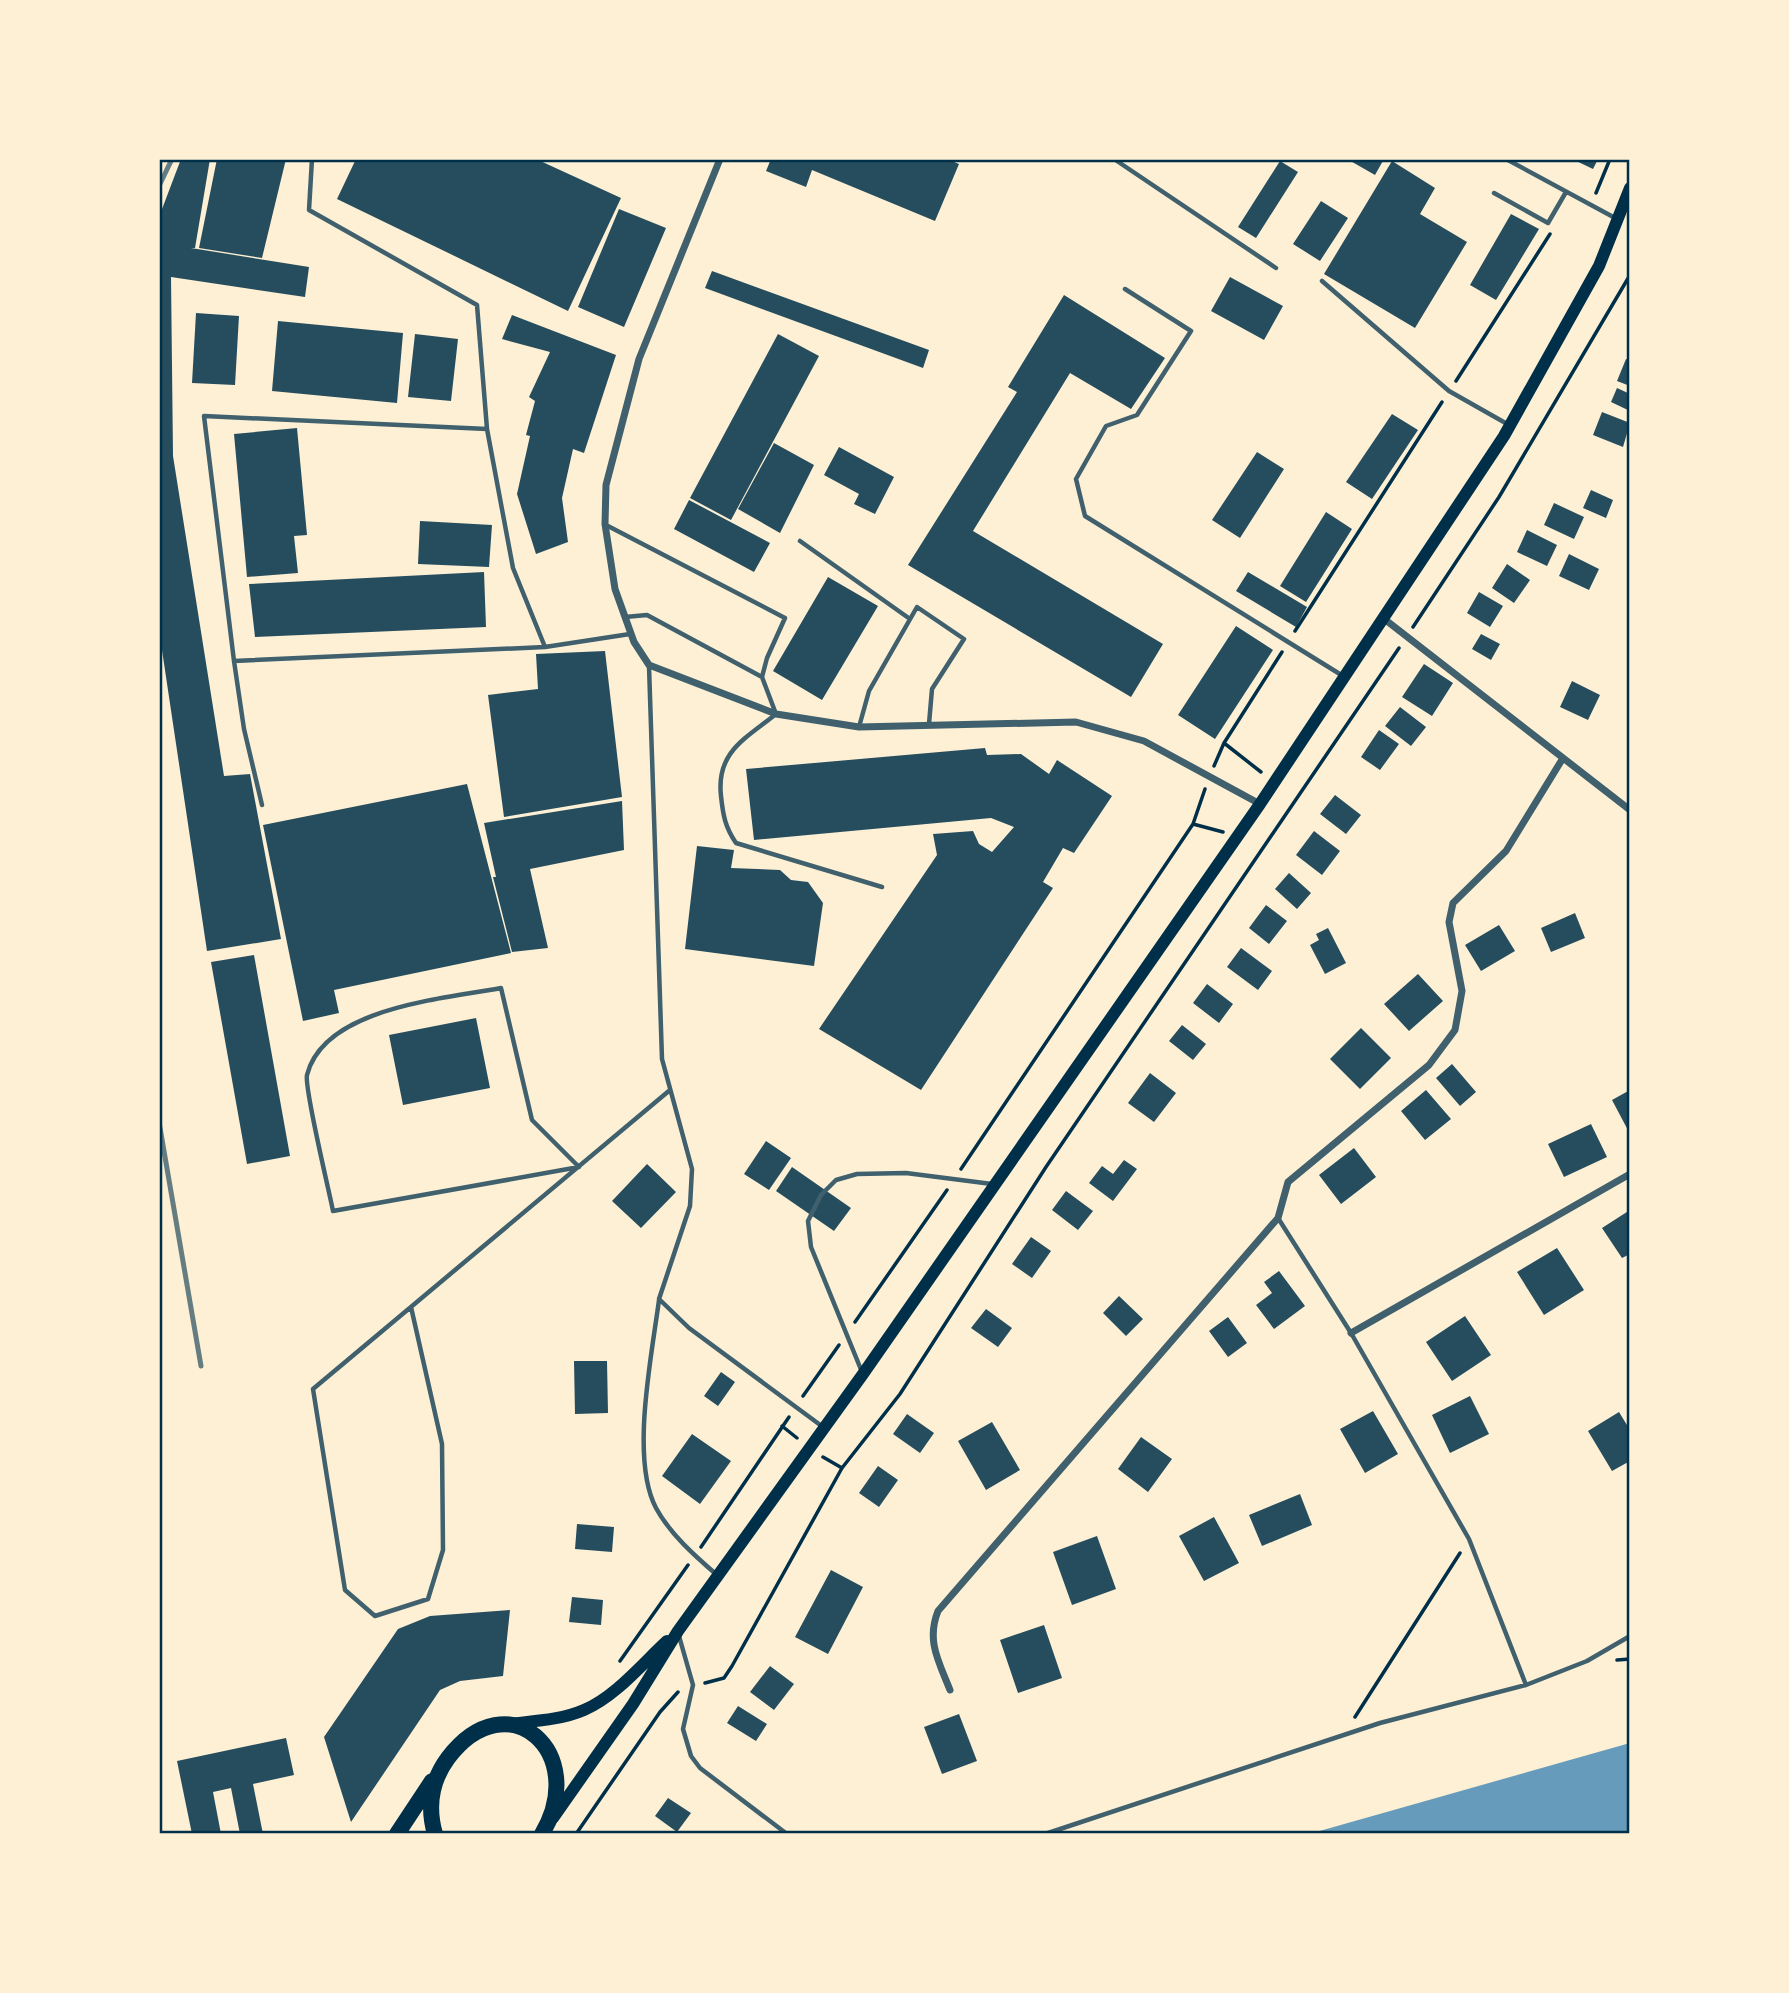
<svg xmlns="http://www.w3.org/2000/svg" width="1789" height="1993" viewBox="0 0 1789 1993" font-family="Raleway,sans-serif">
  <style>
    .water { fill: #669bbc }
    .building { fill: #264d5e }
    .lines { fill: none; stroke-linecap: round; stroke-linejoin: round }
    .path { stroke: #003049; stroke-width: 3.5 }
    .service { stroke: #3f606c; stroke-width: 4.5 }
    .minor { stroke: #3f606c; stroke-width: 7 }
    .secondary { stroke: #003049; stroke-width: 12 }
    .trunk { stroke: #003049; stroke-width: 16 }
    .rail { stroke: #657d81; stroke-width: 5 }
    .neatline { fill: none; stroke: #003049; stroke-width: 2.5 }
  </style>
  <rect width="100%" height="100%" fill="#fdf0d5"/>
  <!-- water -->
  <path class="water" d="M1630,1743V1834H1309Z"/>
  <!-- building -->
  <path class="building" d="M181,159H210L195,248H191L309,267L305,297L171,277L173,456L224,776L250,774L281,939L207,951L159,630V217Z
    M217,159H286L262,258L199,248Z
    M356,159H536L621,198L568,311L337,199Z
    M771,159H947L959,164L935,221L812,170L806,187L766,171Z
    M1347,159H1384L1375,175Z
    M1572,159H1598L1593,169Z
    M1280,161L1298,172L1256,238L1238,227Z
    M1392,161L1435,188L1420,214L1467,242L1415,328L1324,274Z
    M1321,201L1348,218L1320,261L1293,244Z
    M619,209L666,228L624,327L578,307Z
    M1511,214L1539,229L1496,300L1470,285Z
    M712,271L929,350L923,368L705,288Z
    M1230,277L1283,306L1264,340L1211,311Z
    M1064,295L1165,358L1131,409L1070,373L973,531L1163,644L1131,697L908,565L1017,392L1008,387Z
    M196,313L239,316L235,385L192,383Z
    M512,315L616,355L584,453L573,449L562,498L568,542L536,554L517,494L530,436L526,435L535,401L529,397L550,352L502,339Z
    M278,321L403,333L397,403L272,391Z
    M415,334L458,339L451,401L408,397Z
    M778,334L819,356L731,520L690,498Z
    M1626,359L1630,360V386L1617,381Z
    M1617,388L1630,394V411L1611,402Z
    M1602,412L1630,423L1623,447L1593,435Z
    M1392,414L1418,430L1372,499L1346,482Z
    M297,428L307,535L294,536L298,573L247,577L234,434Z
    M774,443L814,465L780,533L738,509Z
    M839,447L894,477L875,514L854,504L859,494L824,475Z
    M1257,452L1284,469L1240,538L1212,520Z
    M1591,490L1613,500L1606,518L1583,508Z
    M689,500L770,543L754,572L674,529Z
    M1554,503L1584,517L1574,539L1544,525Z
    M1326,512L1352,529L1306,602L1280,586Z
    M420,521L492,525L489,567L418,564Z
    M1527,530L1557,545L1547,566L1517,552Z
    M1569,554L1599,569L1589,590L1559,576Z
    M1507,564L1530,580L1514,603L1492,588Z
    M484,572L486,627L255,637L249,584Z
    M1248,572L1307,607L1296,627L1236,591Z
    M828,577L878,606L822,700L773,671Z
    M1479,592L1503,606L1490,627L1467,613Z
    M1236,626L1273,650L1215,739L1178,715Z
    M1481,634L1500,644L1491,660L1472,649Z
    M605,651L622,797L504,817L488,695L538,689L536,654Z
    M1424,664L1453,683L1432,716L1402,697Z
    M1572,681L1600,695L1588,720L1560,707Z
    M1400,707L1426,727L1411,746L1385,726Z
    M1379,730L1399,744L1380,770L1361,757Z
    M985,748L987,755L1021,754L1049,774L1057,760L1112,796L1074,853L1063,848L1043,882L1053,888L921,1090L819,1029L937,855L933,834L973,831L979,844L992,852L1014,827L991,818L754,840L746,769Z
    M467,784L511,953L334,990L339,1013L303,1021L263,825Z
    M1335,795L1361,815L1346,834L1320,814Z
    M622,801L624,850L530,869L548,948L512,952L493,877H496L484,823Z
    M1314,831L1340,851L1322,875L1296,855Z
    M697,846L734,850L731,868L780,870L791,880L808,882L823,903L814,966L685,949Z
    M1289,873L1311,893L1297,909L1275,889Z
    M1266,905L1287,921L1269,944L1249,928Z
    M1575,913L1585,938L1551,952L1541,928Z
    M1499,925L1515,951L1481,971L1465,945Z
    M1328,928L1346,963L1325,974L1310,945L1319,940L1316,934Z
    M1241,948L1272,971L1258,990L1227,967Z
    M254,955L290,1156L247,1164L211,962Z
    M1418,974L1443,1001L1409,1031L1384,1004Z
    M1207,984L1233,1004L1219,1023L1193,1003Z
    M476,1018L490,1088L403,1105L389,1035Z
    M1182,1025L1206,1044L1193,1060L1169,1041Z
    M1361,1028L1391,1058L1360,1089L1330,1059Z
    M1452,1064L1476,1092L1460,1106L1436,1078Z
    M1150,1073L1176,1093L1154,1122L1128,1103Z
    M1426,1090L1451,1119L1425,1140L1401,1111Z
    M1630,1090V1134L1612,1100Z
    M1591,1124L1607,1157L1564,1177L1548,1144Z
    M766,1141L791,1158L769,1190L744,1174Z
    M1354,1148L1376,1177L1341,1204L1319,1175Z
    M1124,1160L1137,1169L1113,1201L1089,1183L1102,1166L1113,1174Z
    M647,1164L676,1192L641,1228L612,1201Z
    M792,1167L851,1208L834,1231L776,1191Z
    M1066,1191L1093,1211L1078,1230L1052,1210Z
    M1630,1210V1254L1622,1258L1602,1228Z
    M1031,1237L1051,1251L1032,1278L1012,1264Z
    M1557,1248L1584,1290L1544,1315L1517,1272Z
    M1279,1271L1305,1306L1274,1329L1256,1305L1272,1293L1264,1282Z
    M1119,1296L1143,1319L1126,1336L1103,1313Z
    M986,1309L1012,1328L998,1347L971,1328Z
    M1465,1316L1491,1355L1452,1381L1426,1342Z
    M1228,1317L1247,1343L1228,1357L1209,1331Z
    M574,1361H607L608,1413L575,1414Z
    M721,1372L735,1382L718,1406L704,1396Z
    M1470,1396L1489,1434L1450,1453L1432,1415Z
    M1373,1411L1398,1454L1365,1473L1340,1429Z
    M1619,1412L1630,1430V1461L1612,1471L1588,1431Z
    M907,1414L934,1433L920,1453L893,1434Z
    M992,1422L1020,1470L986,1490L958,1441Z
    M692,1434L731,1461L700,1504L662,1476Z
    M1141,1437L1172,1459L1148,1492L1118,1469Z
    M878,1466L898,1480L879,1507L859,1493Z
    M1300,1494L1312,1525L1262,1546L1249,1515Z
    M1214,1517L1239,1563L1204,1581L1179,1536Z
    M577,1524L614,1527L612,1552L575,1549Z
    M1097,1536L1116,1589L1072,1605L1053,1552Z
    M831,1570L863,1587L828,1654L795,1637Z
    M572,1597L603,1600L601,1625L569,1622Z
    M510,1610L503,1676L460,1681L440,1690L351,1822L324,1737L398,1629L430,1616Z
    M1044,1625L1062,1678L1018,1693L1000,1640Z
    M770,1666L794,1684L774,1710L750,1692Z
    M738,1706L767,1724L756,1741L727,1723Z
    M959,1714L977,1761L942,1774L924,1727Z
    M286,1738L294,1775L253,1784L263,1834H240L231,1788L213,1792L221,1834H192L177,1761Z
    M668,1798L691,1813L677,1832L655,1816Z"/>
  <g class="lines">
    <!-- path -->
    <path class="path" d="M1596,193L1610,159
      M1456,381L1550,234
      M1413,627L1499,497L1630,275
      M1295,631L1442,402
      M1224,743L1261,772
      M1214,766L1224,743L1282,652
      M1193,824L1205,789
      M961,1169L1193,824L1223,832
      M855,1322L947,1190
      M803,1396L839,1345
      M782,1426L797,1438
      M823,1457L842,1468L900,1394L1046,1167L1399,648
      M701,1547L789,1417
      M1617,1660L1630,1659
      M620,1661L688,1565
      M705,1683L724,1678L732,1666L842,1468
      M1355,1717L1460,1553
      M576,1834L660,1712L678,1692"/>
    <!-- service -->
    <path class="service" d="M312,159L309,210L477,305L487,429L513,568L545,647
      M1114,159L1276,268
      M1506,159L1617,219
      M1494,193L1548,223L1566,192
      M1322,281L1449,391L1509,425
      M1125,289L1191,331L1137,415L1106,426L1076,479L1085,516L1343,676
      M487,429L204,416L234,661L545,647L630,634
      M606,525L785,618L767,658L762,677L776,714C745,739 716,752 721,796C723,815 725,827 736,843L882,887
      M800,541L910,619
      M625,617L647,615L762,677
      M234,661L244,729L262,805
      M649,666L662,1059L692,1169L690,1206L659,1299L689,1328L823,1427
      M859,727L869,691L917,607L964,639L932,689L929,724
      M501,988L532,1120L579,1167L333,1211C329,1190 304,1088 307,1075C324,1007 444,999 501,988Z
      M1278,1218L1351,1333L1469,1539L1526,1685
      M659,1300C652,1354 630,1459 656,1508C670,1534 695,1556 717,1575
      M411,1307L442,1444L443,1550L428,1599L375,1616L345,1590L313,1389C432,1289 552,1190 670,1090
      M862,1372L811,1247L808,1221L821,1195L836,1180L857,1174L906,1173L992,1184
      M679,1636L693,1685L683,1729L691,1756L700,1768L787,1834
      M1045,1834L1380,1723L1526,1685L1587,1661L1630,1636"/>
    <!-- minor -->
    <path class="minor" d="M720,159L639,359L606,485L605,524L615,589L634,642L649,665L776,714L859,727L1076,722L1144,741L1260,804
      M1383,618L1630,810
      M1351,1333L1630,1174
      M950,1690C939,1662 926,1641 938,1611L1278,1218L1288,1182L1429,1065L1455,1030L1462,991L1449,922L1453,903L1506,851L1563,758"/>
    <!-- secondary -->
    <path class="secondary" d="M509,1724C534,1721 561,1720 584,1710C615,1697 642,1664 667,1641
      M553,1818L633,1704L678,1631L863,1374L1260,804L1504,436L1599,266L1630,188"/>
    <!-- trunk -->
    <path class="trunk" d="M397,1834L432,1781
      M435,1834C427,1806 431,1781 448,1758C508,1679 590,1753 542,1834"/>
    <!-- rail -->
    <path class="rail" d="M159,186L172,159
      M159,1122L201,1366"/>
  </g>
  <!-- border -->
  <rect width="1789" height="1993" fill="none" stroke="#fdf0d5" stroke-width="322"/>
  <rect x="161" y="161" width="1467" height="1671" class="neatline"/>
</svg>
